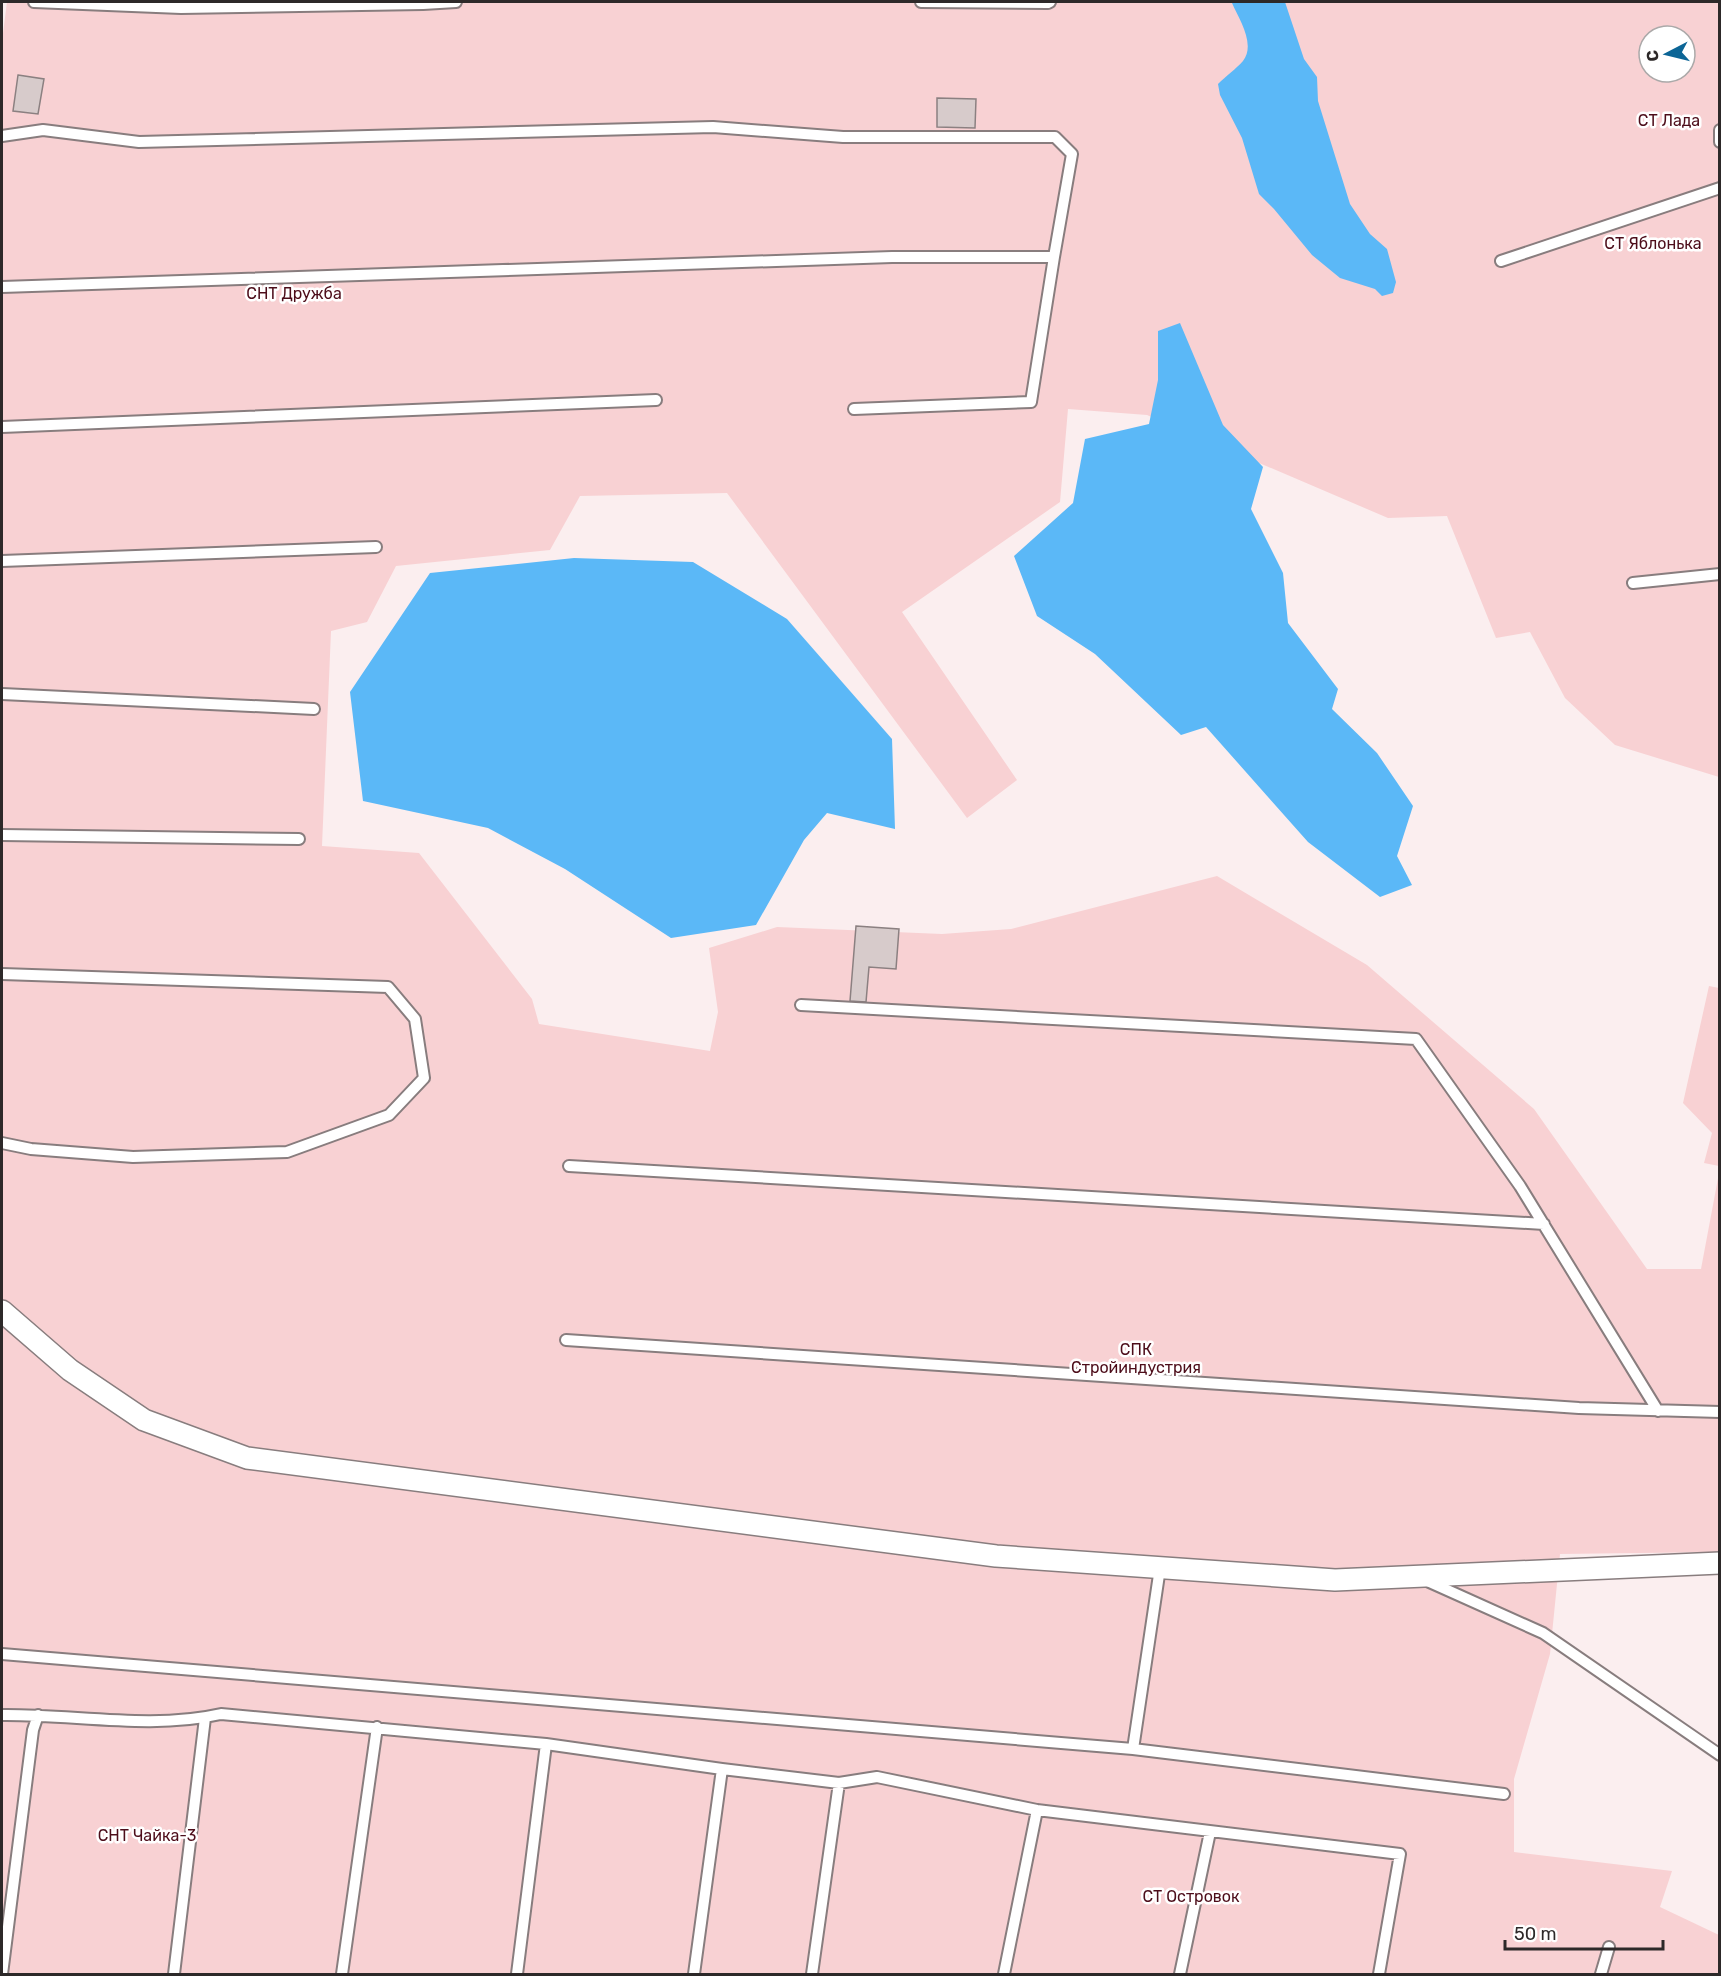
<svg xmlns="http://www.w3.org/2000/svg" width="1721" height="1976" viewBox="0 0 1721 1976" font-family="Rubik,sans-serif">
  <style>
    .green { fill: #f8d1d3; fill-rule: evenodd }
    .water { fill: #5bb8f7 }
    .building { fill: #d7cbcb; stroke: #8b8081; stroke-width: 1.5 }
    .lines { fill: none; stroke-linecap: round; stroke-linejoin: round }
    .lane-casing { stroke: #887d7e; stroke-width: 14 }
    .street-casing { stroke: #887d7e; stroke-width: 24 }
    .lane { stroke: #fff; stroke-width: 10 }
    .street { stroke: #fff; stroke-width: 21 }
    .labels { text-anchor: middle; stroke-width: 5; stroke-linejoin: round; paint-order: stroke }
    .park-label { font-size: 16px; fill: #4d0d1a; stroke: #fff }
  </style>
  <rect width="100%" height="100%" fill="#fbeeef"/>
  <!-- green -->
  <path class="green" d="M7,2H1719V777L1615,745L1565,698L1530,632L1496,638L1447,516L1388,518L1147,415L1068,409L1060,502L902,612L1017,780L967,818L727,493L580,496L550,550L396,566L367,622L331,631L322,846L419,853L532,999L539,1024L710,1051L718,1012L709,948L777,927L942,934L1011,929L1217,876L1367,965L1534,1109L1647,1269H1701L1719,1173V1552L1560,1554L1550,1654L1514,1779V1852L1672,1871L1660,1907L1719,1935V1974H2V41ZM1649,36H1685V72H1649Z
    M1709,986L1719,988V1166L1704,1163L1712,1133L1683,1103Z"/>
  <!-- water -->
  <path class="water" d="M1234,2H1285L1304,59L1317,77L1318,101L1350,204L1370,234L1387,249L1396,282L1393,293L1382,296L1375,289L1340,278L1312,255L1274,209L1259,194L1242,138L1220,95L1218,84C1226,76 1236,69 1243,61C1256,44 1239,19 1232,3Z
    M1180,323L1223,425L1263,467L1251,509L1283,573L1288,623L1338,689L1332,709L1377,753L1413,806L1397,856L1412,885L1380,897L1308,842L1206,727L1181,735L1095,654L1037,616L1014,556L1073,503L1085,439L1149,424L1158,380V331Z
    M574,558L693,562L787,619L892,739L895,829L827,813L804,840L756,925L671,938L565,869L488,828L363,801L350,692L430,573Z"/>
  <!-- building -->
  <path class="building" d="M18,75L44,79L38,114L13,111Z
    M937,98L976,99L975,128L937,127Z
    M856,926L899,929L896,969L869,967L866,1002L850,1001Z"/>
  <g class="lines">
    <!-- lane casing -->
    <g class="lane-casing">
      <path id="lane" d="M34,2L181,8L423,4L456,2
        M921,2L1048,3L1050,2
        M1720,130V142
        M2,136L43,130L139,142L713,127L843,137H1055L1072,154L1054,257
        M1501,261L1720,188
        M2,287L892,257H1054L1031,402L854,409
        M2,427L656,400
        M2,561L376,547
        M1633,583L1720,574
        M2,694L314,709
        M2,835L299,839
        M2,974L388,987L415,1019L424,1078L389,1115L287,1152L133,1157L31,1149L2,1143
        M801,1005L1416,1039L1520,1186L1658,1411
        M569,1166L1544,1224
        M566,1340L1579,1408L1720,1412
        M1160,1568L1133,1749L1504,1794
        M1425,1580L1543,1633L1720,1755
        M2,1654L1133,1749
        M2,1715C73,1714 151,1730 221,1714L546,1744L722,1769L839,1783L877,1777L1037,1810L1400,1854L1379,1974
        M2,1974L33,1730L38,1715
        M174,1974L205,1718
        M342,1974L377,1727
        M517,1974L546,1744
        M694,1974L722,1769
        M812,1974L839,1783
        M1004,1974L1037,1810
        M1180,1974L1210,1832
        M1601,1974L1609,1947"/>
    </g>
    <!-- street casing -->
    <g class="street-casing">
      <path id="street" d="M2,1311L70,1370L144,1420L247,1458L996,1556L1335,1580L1720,1563"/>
    </g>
    <!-- lane -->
    <use href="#lane" class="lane"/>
    <!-- street -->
    <use href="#street" class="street"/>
  </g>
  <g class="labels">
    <!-- park labels -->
    <g class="park-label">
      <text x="1669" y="126">СТ Лада</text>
      <text x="1653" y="249">СТ Яблонька</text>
      <text x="294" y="299">СНТ Дружба</text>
      <text x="1136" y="1355">СПК<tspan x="1136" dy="18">Стройиндустрия</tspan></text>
      <text x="147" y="1841">СНТ Чайка-3</text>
      <text x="1191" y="1902">СТ Островок</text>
    </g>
  </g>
  <!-- border -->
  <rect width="1721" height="1976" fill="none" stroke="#2d2929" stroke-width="6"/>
  <!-- north arrow -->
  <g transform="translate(1667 54) rotate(263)"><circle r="28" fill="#ffffff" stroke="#aba9a9" stroke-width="1.5"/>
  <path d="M0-4.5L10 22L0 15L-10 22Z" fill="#0c6596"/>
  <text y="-9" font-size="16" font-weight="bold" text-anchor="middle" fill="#2d2929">С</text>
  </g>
  <!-- scale -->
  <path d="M1505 1940v9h158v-9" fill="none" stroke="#2d2929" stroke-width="3"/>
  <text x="1514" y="1940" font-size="18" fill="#2d2929" stroke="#ffffff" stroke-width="4.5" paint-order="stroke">50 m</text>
</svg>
